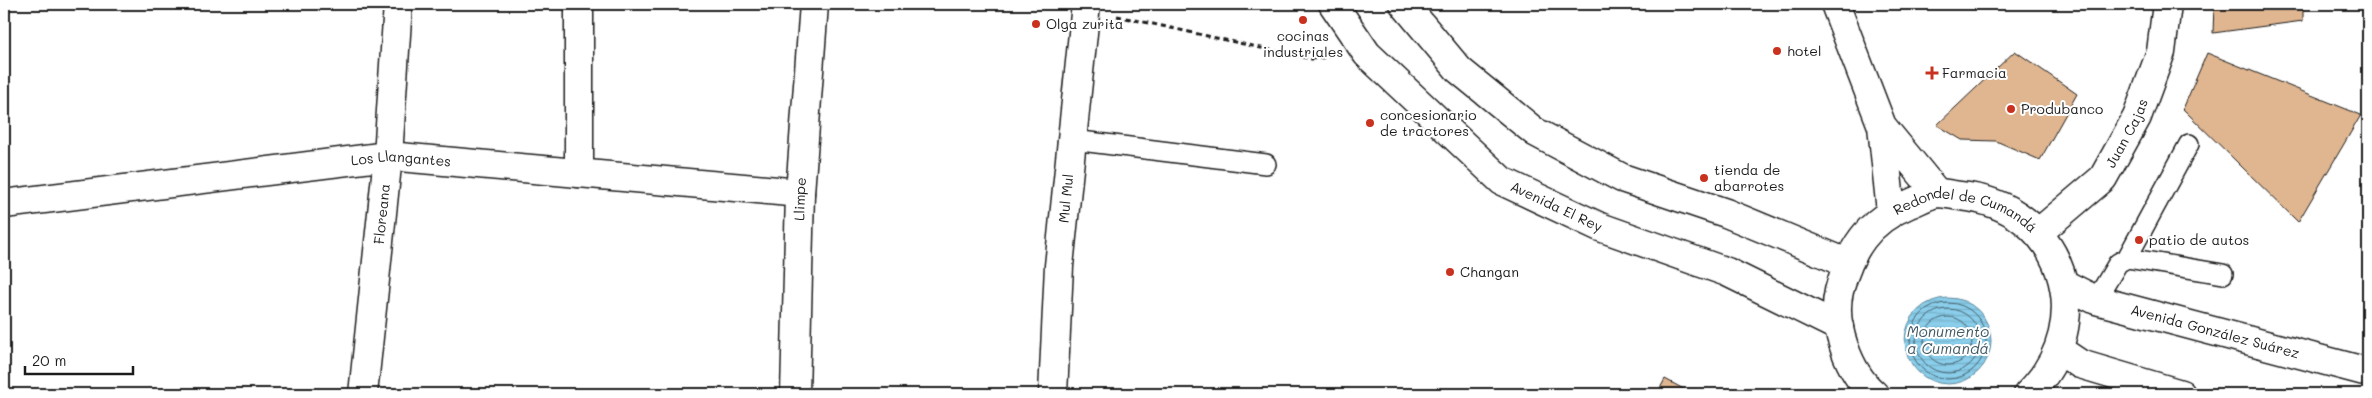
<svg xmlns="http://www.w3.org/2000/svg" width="2372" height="398" viewBox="0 0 2372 398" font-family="Mali,sans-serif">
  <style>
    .water { fill: url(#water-rules); stroke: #5e8798 }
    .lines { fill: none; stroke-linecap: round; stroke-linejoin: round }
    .shore { stroke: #48636f; stroke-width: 1 }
    .building { fill: #e0b690; stroke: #1c1c1c }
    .service-casing { stroke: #1c1c1c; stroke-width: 22 }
    .minor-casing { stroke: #1c1c1c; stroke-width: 31 }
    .tertiary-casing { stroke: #1c1c1c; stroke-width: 31 }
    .secondary-casing { stroke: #1c1c1c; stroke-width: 31 }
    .primary-casing { stroke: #1c1c1c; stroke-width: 31 }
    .path { stroke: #1c1c1c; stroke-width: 3; stroke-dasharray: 5 4; stroke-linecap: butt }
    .service { stroke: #fff; stroke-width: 19 }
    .minor { stroke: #fff; stroke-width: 28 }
    .tertiary { stroke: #fff; stroke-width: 28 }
    .secondary { stroke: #fff; stroke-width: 28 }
    .primary { stroke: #fff; stroke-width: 28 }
    .poi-dot { fill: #c8321e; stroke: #fff; stroke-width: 2 }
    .labels { text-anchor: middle; stroke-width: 4; stroke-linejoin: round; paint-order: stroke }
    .poi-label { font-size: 14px; fill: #1c1c1c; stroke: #fff; text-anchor: start }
    .street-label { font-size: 14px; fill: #1c1c1c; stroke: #fff }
    .water-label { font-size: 15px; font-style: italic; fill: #425a64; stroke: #fff }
  </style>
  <defs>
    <pattern id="water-rules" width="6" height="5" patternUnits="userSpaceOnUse" patternTransform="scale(1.25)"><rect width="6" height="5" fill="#8aceeb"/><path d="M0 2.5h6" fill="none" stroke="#76b0c9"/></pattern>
  </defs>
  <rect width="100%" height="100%" fill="#fff"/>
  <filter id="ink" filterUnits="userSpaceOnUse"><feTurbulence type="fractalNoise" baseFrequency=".02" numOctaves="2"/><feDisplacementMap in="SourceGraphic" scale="10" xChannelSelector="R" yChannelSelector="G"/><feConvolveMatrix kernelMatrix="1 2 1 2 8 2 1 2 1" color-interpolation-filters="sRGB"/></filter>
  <g filter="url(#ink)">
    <!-- water -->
    <path class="water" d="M1905 341a43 43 0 1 1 86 0a43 43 0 1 1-86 0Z"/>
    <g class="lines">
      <!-- shore -->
      <path class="shore" d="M1910 341a38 38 0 1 1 76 0a38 38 0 1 1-76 0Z
        M1916 341a32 32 0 1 1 64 0a32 32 0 1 1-64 0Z
        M1924 341a24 24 0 1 1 48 0a24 24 0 1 1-48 0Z"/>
    </g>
    <!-- building -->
    <path class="building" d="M2214,4H2303V21L2213,33Z
      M2015,51L2077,94L2040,160L1996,141L1962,140L1937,125Z
      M2207,53L2361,115L2298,222L2183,109Z
      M1665,379L1693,394H1657Z"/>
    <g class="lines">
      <!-- service casing -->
      <g class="service-casing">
        <path id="service" d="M1073,140L1266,164
          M2127,258L2189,144
          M2096,300L2118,263L2127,258L2223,274"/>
      </g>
      <!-- minor casing -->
      <g class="minor-casing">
        <g id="minor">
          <path d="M579,173V4"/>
          <path id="s1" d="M4,204L388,156L800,193"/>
          <path id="s2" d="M2038,233L2103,178L2137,117L2161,52L2167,4"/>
          <path id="s3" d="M363,394L388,156L398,4"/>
          <path id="s4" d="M795,394L800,193L814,4"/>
          <path id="s5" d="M1053,394L1059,266L1086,4"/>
        </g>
      </g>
      <!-- tertiary casing -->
      <g class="tertiary-casing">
        <path id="tertiary" d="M1835,4L1882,126L1891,212
          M1882,126L1937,193"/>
      </g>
      <!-- secondary casing -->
      <g class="secondary-casing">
        <g id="secondary">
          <path id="s6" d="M2064,284L2096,300L2368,372"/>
          <path d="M2059,350L2080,364L2181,394"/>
        </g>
      </g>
      <!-- primary casing -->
      <g class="primary-casing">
        <g id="primary">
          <path id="s7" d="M1333,4L1367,54L1502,181L1600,227L1727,272L1839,327"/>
          <path d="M1404,4L1459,70L1535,132L1622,178L1726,213L1847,263"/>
          <path id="s8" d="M1874,394C1849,373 1831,324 1839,291C1850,249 1868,221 1909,204C1917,201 1929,194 1937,193C1944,193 1953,195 1960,196C2063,205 2101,323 2028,394"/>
        </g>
      </g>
      <!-- path -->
      <path class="path" d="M1117,16L1311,59L1329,57"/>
      <!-- service -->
      <use href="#service" class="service"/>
      <!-- minor -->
      <use href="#minor" class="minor"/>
      <!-- tertiary -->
      <use href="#tertiary" class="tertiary"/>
      <!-- secondary -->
      <use href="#secondary" class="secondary"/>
      <!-- primary -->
      <use href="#primary" class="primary"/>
    </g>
  </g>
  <!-- markers -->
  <g class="poi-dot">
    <circle cx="1303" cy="20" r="5"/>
    <circle cx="1036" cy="24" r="5"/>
    <circle cx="1777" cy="51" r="5"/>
    <path d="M1929.5 65.5h5v5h5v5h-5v5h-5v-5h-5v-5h5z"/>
    <circle cx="2011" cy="109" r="5"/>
    <circle cx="1370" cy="123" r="5"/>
    <circle cx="1704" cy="178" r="5"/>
    <circle cx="2139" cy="240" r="5"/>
    <circle cx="1450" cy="272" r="5"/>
  </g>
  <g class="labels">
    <!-- poi labels -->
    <g class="poi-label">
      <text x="1046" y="29">Olga zurita</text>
      <text x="1303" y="41" text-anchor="middle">cocinas<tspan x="1303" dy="16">industriales</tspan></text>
      <text x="1787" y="56">hotel</text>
      <text x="1942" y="78">Farmacia</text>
      <text x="2021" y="114">Produbanco</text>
      <text x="1380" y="120">concesionario<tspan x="1380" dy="16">de tractores</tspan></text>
      <text x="1714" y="175">tienda de<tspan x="1714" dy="16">abarrotes</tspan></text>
      <text x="2149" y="245">patio de autos</text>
      <text x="1460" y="277">Changan</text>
    </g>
    <!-- street labels -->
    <g class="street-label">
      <text dy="5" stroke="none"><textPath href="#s2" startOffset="136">Juan Cajas</textPath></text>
      <text dy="5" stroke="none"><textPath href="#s1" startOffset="400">Los Llangantes</textPath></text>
      <text dy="5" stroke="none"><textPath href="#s4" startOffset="195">Llimpe</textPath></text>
      <text dy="5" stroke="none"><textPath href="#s5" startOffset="196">Mul Mul</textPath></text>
      <text dy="5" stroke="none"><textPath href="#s7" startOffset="306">Avenida El Rey</textPath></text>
      <text dy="5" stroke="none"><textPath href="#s3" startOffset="181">Floreana</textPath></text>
      <text dy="5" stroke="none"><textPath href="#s8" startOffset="290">Redondel de Cumandá</textPath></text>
      <text dy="5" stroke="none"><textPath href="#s6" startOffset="159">Avenida González Suárez</textPath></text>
    </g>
    <!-- water labels -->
    <g class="water-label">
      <text x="1948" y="337">Monumento<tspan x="1948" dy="17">a Cumandá</tspan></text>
    </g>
  </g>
  <!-- margin -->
  <rect width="2372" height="398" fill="none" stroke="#fff" stroke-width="20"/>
  <rect x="10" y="10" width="2352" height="378" fill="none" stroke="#1c1c1c" stroke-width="2" filter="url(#ink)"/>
  <!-- scale -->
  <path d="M25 366v8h108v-8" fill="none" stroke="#1c1c1c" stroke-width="2.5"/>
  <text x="32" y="366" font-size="15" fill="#1c1c1c" stroke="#ffffff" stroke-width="4" paint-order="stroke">20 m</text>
</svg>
